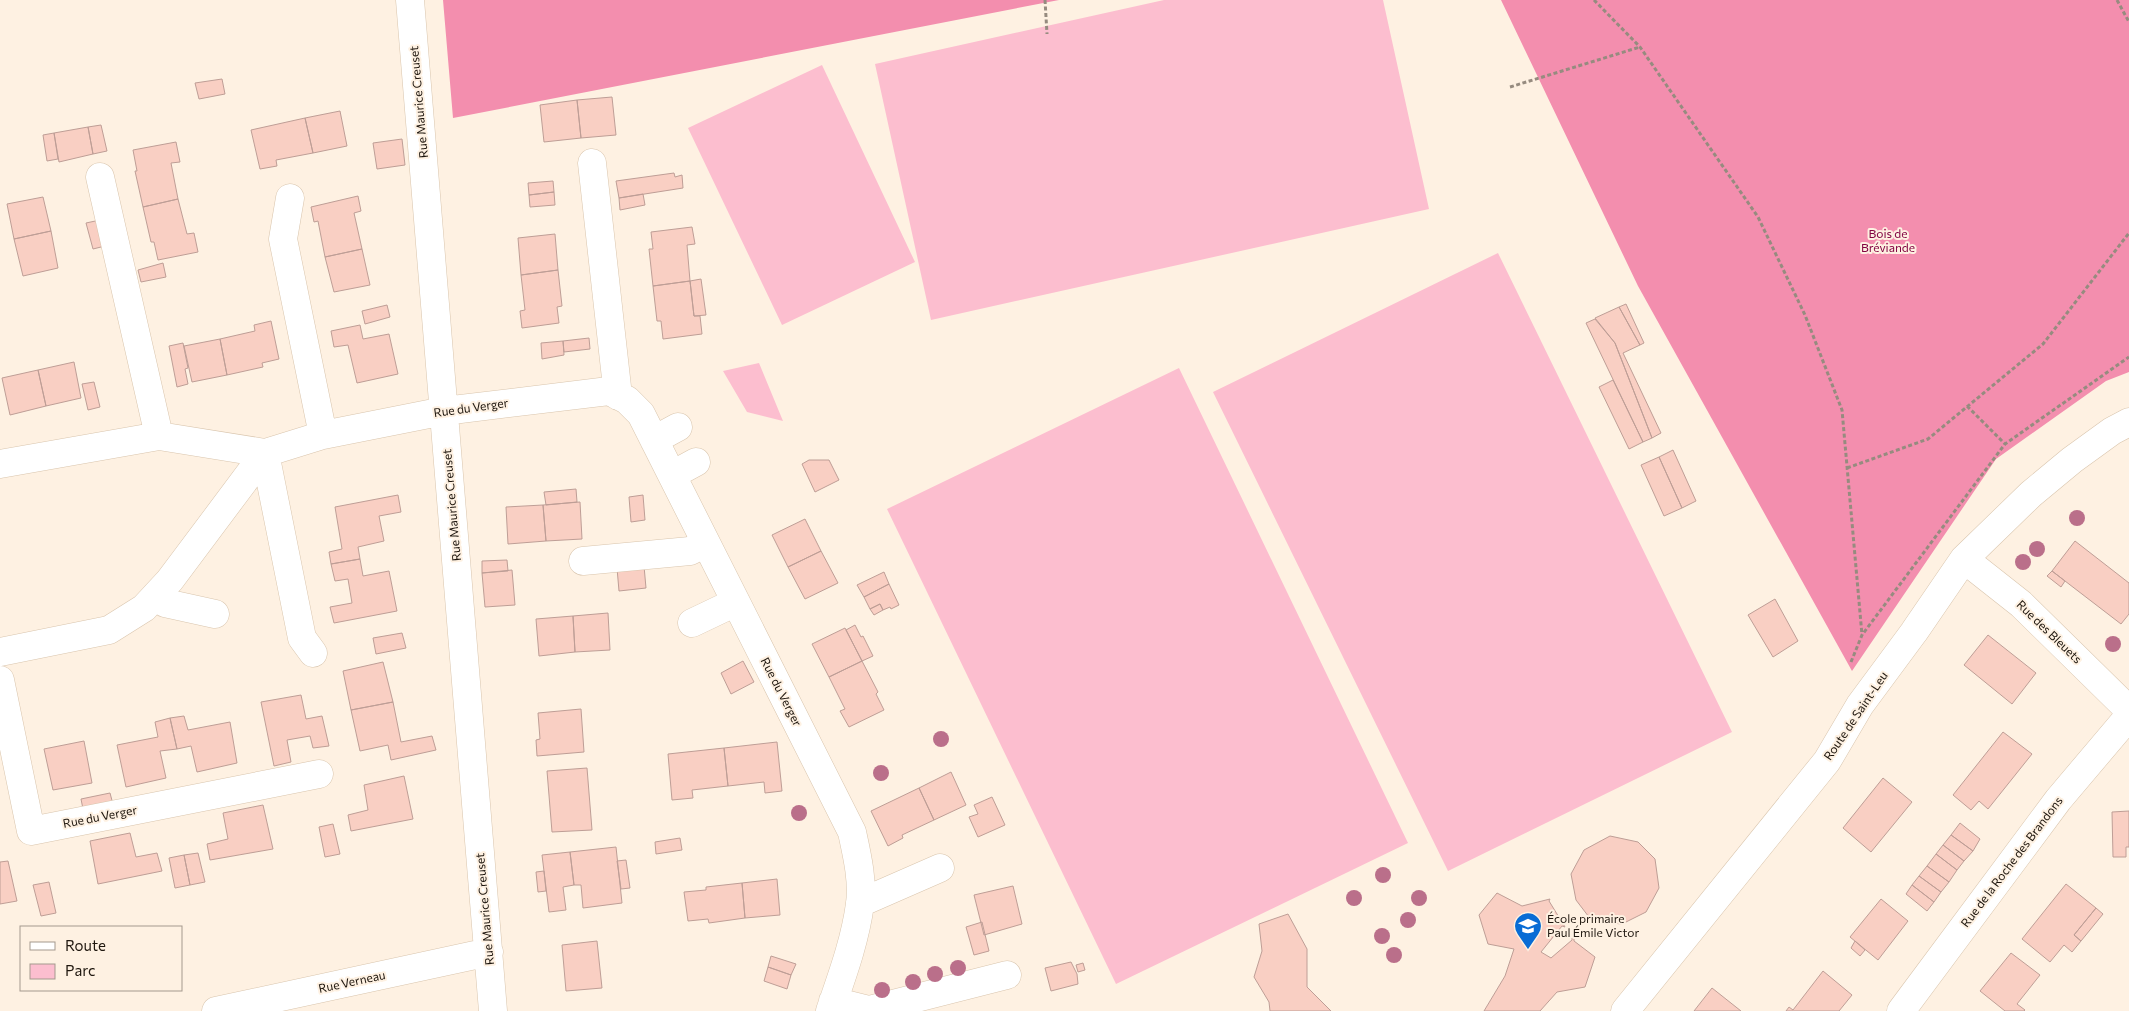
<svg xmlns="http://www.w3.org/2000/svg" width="2129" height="1011" viewBox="0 0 2129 1011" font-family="Commissioner,sans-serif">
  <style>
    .green { fill: #fcbecf }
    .forest { fill: #f38eae }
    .building { fill: #f9cfc3; stroke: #be9e96 }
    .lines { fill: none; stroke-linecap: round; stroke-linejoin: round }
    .minor-casing { stroke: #d9c5ad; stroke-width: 29 }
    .path { stroke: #968b7f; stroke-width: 3; stroke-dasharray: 4 2.5; stroke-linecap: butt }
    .minor { stroke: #fff; stroke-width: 28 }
    .tree { fill: #ba6f8a }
    .labels { text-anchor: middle; stroke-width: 4; stroke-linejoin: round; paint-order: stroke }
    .street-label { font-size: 12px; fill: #1e160e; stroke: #fef1e2 }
    .park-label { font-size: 12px; fill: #820442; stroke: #fef1e2 }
    .poi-label { font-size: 12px; fill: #1e160e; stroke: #fef1e2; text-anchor: start }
  </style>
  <rect width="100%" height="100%" fill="#fef1e2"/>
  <!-- green -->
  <path class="green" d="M1164,0H1383L1429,209L931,320L875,64Z
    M822,65L915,262L782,325L688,128Z
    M1498,253L1732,732L1448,871L1213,392Z
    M759,363L783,421L747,412L723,371Z
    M1179,368L1408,843L1116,984L887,509Z"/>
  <!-- forest -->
  <path class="forest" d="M443,0H1059L453,118Z
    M1501,0H2129V372L2106,381L1996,459L1852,671L1638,286Z"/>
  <!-- building -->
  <path class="building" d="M222,79L225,94L199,99L195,83Z
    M612,97L616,135L581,138L577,100Z
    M577,100L581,138L544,142L540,105Z
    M340,111L347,146L313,153L305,118Z
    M305,118L313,153L276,160L277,166L260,169L251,130Z
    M101,125L107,151L93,154L88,127Z
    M88,127L93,154L59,162L54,133Z
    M54,133L58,159L47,161L43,135Z
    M402,139L405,165L377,169L373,143Z
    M176,142L180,162L171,163L178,199L143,207L135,171H137L133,150Z
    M674,173L675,177L682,175L683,188L619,198L616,181Z
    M553,181L554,192L529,195L528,183Z
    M554,192L555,205L530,207L529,195Z
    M643,194L645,205L620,210L619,198Z
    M358,196L361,211L354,213L362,249L325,257L318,221L314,222L311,207Z
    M43,197L51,231L14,239L7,204Z
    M178,199L187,234L194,233L198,252L158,260L154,242H151L143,207Z
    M100,220L105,246L93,249L86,223Z
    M692,227L695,244L687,245L690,281L653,286L649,249H653L651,232Z
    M51,231L58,268L23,276L14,239Z
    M555,234L558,270L521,275L518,238Z
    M362,249L370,285L334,292L325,257Z
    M163,263L166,277L141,282L138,270Z
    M558,270L562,306L557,307L559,323L522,328L520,311L525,310L521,275Z
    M701,279L706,315L694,316L690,281Z
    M690,281L694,316H700L702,334L663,339L661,321H657L653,286Z
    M1626,304L1644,343L1640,345L1619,307Z
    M387,305L390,317L365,324L362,311Z
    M1619,307L1640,345L1623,353L1661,433L1652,438L1615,343L1595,318Z
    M1595,319L1615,343L1652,438L1643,442L1586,323Z
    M271,321L279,359L262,363L263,367L227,375L220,339L255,331L254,325Z
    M360,325L363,339L389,334L398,374L357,383L348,345L334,347L331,331Z
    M589,338L590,349L564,352L563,341Z
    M220,339L227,375L192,382L184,346Z
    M563,341L564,355L542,359L541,343Z
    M183,343L188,368L185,369L188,384L177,387L169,346Z
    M74,362L81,398L46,406L38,370Z
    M38,370L46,406L10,415L2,378Z
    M1613,380L1643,442L1629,449L1599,387Z
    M94,382L100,407L88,410L82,384Z
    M1673,450L1696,501L1682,508L1659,457Z
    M1659,457L1682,508L1664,516L1641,465Z
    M809,460H829L839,480L815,492L802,464Z
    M576,489L577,502L546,505L544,492Z
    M398,495L401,512L379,516L384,541L358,547L360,559L331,564L329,552L342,549L335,507Z
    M643,495L645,520L631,522L629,497Z
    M580,502L582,539L546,541L543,505Z
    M543,505L546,541L508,544L506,507Z
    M805,519L821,551L788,567L772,535Z
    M2075,541L2129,583V614L2121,624L2052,571Z
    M821,551L838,583L805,599L788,567Z
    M360,559L363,576L389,571L397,611L334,623L330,607L352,603L348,579L335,581L331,564Z
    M507,560L508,571L482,573V561Z
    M644,566L646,588L619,591L617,568Z
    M512,570L515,605L485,607L482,573Z
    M2052,571L2065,581L2061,587L2047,576Z
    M884,572L889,584L864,597L857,585Z
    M889,584L899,605L891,609L890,607L883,610L880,604L870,609L864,597Z
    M1775,599L1798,641L1773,657L1748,615Z
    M880,604L883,610L874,615L870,609Z
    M608,613L610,650L575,652L573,616Z
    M573,616L575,652L539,656L536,619Z
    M855,625L861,637L863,636L873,656L862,661L846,630Z
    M845,628L862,661L829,677L812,644Z
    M402,633L406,648L376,654L373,638Z
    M1988,635L2036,673L2012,704L1964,665Z
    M743,661L754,682L731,694L721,673Z
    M862,661L878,692L876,694L884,710L849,727L840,711L845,709L829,677Z
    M383,662L393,702L351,710L343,671Z
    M301,695L306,719L322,716L329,746L313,748L310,736L287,740L291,762L274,766L261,702Z
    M393,702L401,742L432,736L436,750L391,760L388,745L360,751L351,710Z
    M581,709L584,752L537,756L536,740L540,739L538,713Z
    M184,716L188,730L230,722L237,763L197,772L191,746L177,749L170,718Z
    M170,718L177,749L160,751L166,778L126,787L117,745L158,737L155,722Z
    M2003,732L2032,754L1988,809L1979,801L1971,810L1953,795Z
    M84,741L92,783L53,790L44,749Z
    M777,742L782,791L765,793L764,782L728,786L724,748Z
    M724,748L728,786L692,790L693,798L672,800L668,754Z
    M587,768L592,830L552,832L547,771Z
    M951,772L966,805L934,820L919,788Z
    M404,776L413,819L351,831L348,815L368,810L364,785Z
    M1883,778L1912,802L1871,852L1843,828Z
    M919,788L934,820L902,835L903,838L888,846L871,811Z
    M110,793L114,808L84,814L81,799Z
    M992,797L1005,825L978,837L969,817L978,814L974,805Z
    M263,805L273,849L210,860L207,844L228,839L223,813Z
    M2129,811V847H2126V857H2113L2112,812Z
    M1960,823L1980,839L1973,851L1951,835Z
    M333,824L340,854L325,857L319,827Z
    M130,833L136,857L157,853L162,871L98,884L90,841Z
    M1951,835L1973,851L1964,861L1943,845Z
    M1610,836L1638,842L1655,859L1659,888L1646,912L1622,924L1592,921L1576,900L1571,874L1584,850Z
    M680,838L682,850L656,854L655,842Z
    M1943,845L1964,861L1957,870L1936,854Z
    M616,847L622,903L583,908L581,885H574L570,852Z
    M570,852L574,885L563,887L566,910L549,912L542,855Z
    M198,853L205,882L190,885L184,855Z
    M1936,854L1957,870L1949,882L1927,866Z
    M184,855L190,885L175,888L169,858Z
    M626,860L630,888L621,889L617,861Z
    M8,861L17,901L0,904V862Z
    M1927,866L1949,882L1941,892L1919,876Z
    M544,871L546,891L538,892L536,872Z
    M1919,876L1941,892L1934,902L1912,885Z
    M777,879L780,915L745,918L742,883Z
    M49,882L56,913L41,916L33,885Z
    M742,883L745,918L709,923L708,919L688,921L684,892L706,890V887Z
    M2066,884L2096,908L2074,935L2081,941L2072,952L2064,945L2050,962L2022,939Z
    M1912,885L1934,902L1927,911L1906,894Z
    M1013,886L1022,924L984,935L974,895Z
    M1497,893L1522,906L1550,899L1549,901L1565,927L1562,926L1541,952L1551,958L1572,940V938H1574V941L1595,957L1585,987L1557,992L1540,1011H1484L1505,976L1514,949L1488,944L1479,915Z
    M1881,899L1908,921L1878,960L1850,937Z
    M2096,908L2103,914L2081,941L2074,935Z
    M1288,914L1307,949V987L1331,1011H1270L1269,1002L1254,977L1262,951L1259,924Z
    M982,922L989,951L974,955L966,927Z
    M597,941L602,988L566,991L562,945Z
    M1855,941L1865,950L1860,956L1851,948Z
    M2011,953L2040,975L2017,1004L2025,1010L2024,1011H2005L1980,991Z
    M771,956L796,964L791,975L768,967Z
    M1071,962L1077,974L1078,984L1051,991L1045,968Z
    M1083,963L1085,970L1078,972L1076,965Z
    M768,967L791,975L787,989L764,981Z
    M1823,971L1852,995L1839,1011H1786L1789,1007L1793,1010Z
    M1712,988L1741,1011H1694Z"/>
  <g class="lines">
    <!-- minor casing -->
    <g class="minor-casing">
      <path id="minor" d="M410,0L493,1011
        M592,163L618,396
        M100,177L159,436
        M290,198L283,239L323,435
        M654,440L678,427
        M265,453L302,638L313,653
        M0,464L159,436L265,453L323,435L444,411L609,391L627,400L641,414L852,832C857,855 863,880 860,904C855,941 842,976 830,1011
        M672,475L696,462
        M1964,559L2021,604L2129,710
        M583,561L690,551L706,543
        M157,594L165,603L215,614
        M692,623L736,602
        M0,652L109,630L144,608L170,580L265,453
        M0,680L31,831L319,774
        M860,903L940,868
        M833,1001L869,1010L1007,975
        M216,1011L489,952
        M1625,1011L1827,761L1860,705L1914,632L1964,559L2031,494L2072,460L2112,431L2129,422
        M1901,1011L2058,800L2129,716"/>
    </g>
    <!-- path -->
    <path class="path" d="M1045,0L1047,34
      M1594,0L1640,47L1758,217L1805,315L1842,410L1862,635
      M2117,0L2129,22
      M1510,87L1640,47
      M1967,406L2005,444
      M1847,468L1928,439L2043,344L2129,233
      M1851,662L1862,635L2005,444L2129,357"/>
    <!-- minor -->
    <use href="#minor" class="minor"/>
  </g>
  <!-- trees -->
  <g class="tree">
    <circle cx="2077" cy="518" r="8"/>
    <circle cx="2037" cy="549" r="8"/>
    <circle cx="2023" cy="562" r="8"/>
    <circle cx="2113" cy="644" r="8"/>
    <circle cx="941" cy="739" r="8"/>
    <circle cx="881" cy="773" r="8"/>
    <circle cx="799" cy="813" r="8"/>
    <circle cx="1383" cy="875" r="8"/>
    <circle cx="1354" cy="898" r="8"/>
    <circle cx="1419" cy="898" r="8"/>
    <circle cx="1408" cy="920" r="8"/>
    <circle cx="1382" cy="936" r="8"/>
    <circle cx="1394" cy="955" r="8"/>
    <circle cx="958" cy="968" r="8"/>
    <circle cx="935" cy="974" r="8"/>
    <circle cx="913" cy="982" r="8"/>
    <circle cx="882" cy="990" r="8"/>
  </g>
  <!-- icons -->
  <defs>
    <g id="school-pin" transform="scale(1.4375)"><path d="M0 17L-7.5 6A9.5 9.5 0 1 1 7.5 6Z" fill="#086cd5" stroke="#fef1e2"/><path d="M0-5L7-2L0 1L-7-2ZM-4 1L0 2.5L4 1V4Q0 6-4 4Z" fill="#fff"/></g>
  </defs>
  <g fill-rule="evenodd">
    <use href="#school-pin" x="1528" y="926"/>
  </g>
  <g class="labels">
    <!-- street labels -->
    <g class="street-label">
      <text transform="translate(419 102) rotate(-95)" y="4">Rue Maurice Creuset</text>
      <text transform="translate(471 408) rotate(-8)" y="4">Rue du Verger</text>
      <text transform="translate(452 505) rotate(-95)" y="4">Rue Maurice Creuset</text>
      <text transform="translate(2049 632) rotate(44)" y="4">Rue des Bleuets</text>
      <text transform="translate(781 692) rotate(63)" y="4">Rue du Verger</text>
      <text transform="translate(1856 716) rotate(-56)" y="4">Route de Saint-Leu</text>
      <text transform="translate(100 817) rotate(-11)" y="4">Rue du Verger</text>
      <text transform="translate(2012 862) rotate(-53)" y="4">Rue de la Roche des Brandons</text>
      <text transform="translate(485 909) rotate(-95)" y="4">Rue Maurice Creuset</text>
      <text transform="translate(352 982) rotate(-12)" y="4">Rue Verneau</text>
    </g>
    <!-- park labels -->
    <g class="park-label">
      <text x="1888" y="238">Bois de<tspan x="1888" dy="14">Bréviande</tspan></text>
    </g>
    <!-- poi labels -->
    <g class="poi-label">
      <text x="1547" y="923">École primaire<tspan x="1547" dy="14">Paul Émile Victor</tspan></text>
    </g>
  </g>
  <!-- legend -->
  <rect x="20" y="926" width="162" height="65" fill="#fef1e2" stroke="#a4998d"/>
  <rect x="30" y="942" width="25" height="8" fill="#ffffff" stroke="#a4998d"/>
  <text x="65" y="951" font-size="15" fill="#1e160e">Route</text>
  <rect x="30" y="964" width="25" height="15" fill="#fcbecf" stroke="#a4998d"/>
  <text x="65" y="976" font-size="15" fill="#1e160e">Parc</text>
</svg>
